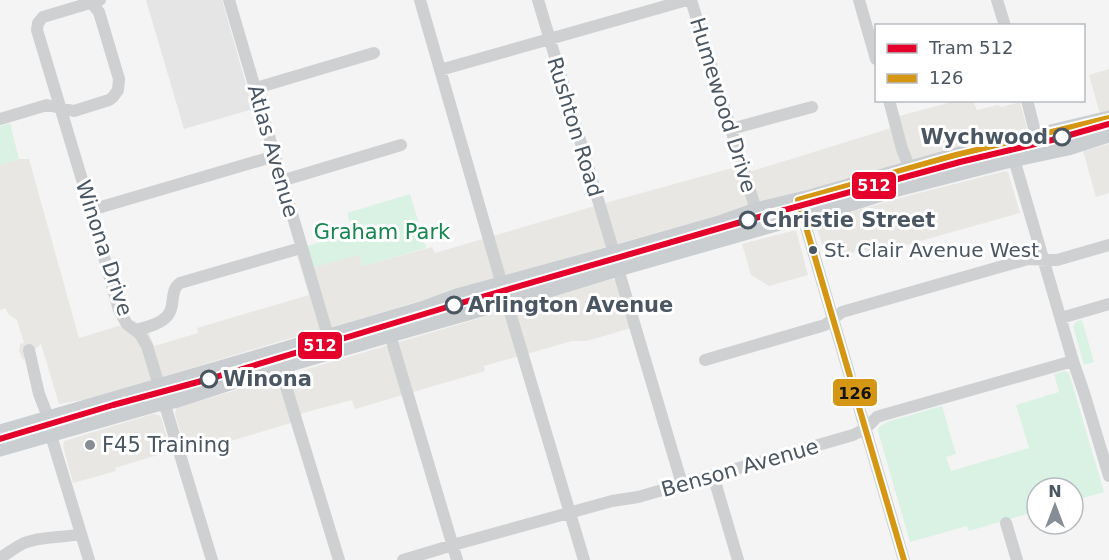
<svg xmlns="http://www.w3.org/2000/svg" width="1109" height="560" viewBox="0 0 1109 560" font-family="'DejaVu Sans',sans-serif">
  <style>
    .commercial { fill: #e8e7e3 }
    .education { fill: #e6e5e6 }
    .green { fill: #d9f2e3 }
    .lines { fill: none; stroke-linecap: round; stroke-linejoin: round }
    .minor { stroke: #ced0d2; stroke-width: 12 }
    .major { stroke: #caced1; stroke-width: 15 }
    .bus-1-casing { stroke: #fff; stroke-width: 10 }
    .bus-1 { stroke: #d49613; stroke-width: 6 }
    .tram-1-casing { stroke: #fff; stroke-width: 10 }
    .tram-1 { stroke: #e4002b; stroke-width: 6 }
    .stop-dot { fill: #fff; stroke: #4a5661; stroke-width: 3 }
    .bus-dot { fill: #4a5661; stroke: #fff; stroke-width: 2 }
    .poi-dot { fill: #868d94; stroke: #fff; stroke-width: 2 }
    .labels { text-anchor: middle; stroke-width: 6; stroke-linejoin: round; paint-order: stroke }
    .bus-label { font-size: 20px; fill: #4a5661; stroke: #fff; text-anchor: start }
    .street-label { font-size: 21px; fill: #4a5661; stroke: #fff }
    .stop-label { font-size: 21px; font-weight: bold; fill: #4a5661; stroke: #fff; text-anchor: start }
    .park-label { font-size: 21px; fill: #17864f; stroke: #fff }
    .poi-label { font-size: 21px; fill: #4a5661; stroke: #fff; text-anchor: start }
    .line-badge { stroke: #fff; stroke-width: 2 }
    .badge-label { font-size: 16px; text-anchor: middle; font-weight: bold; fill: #fff }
    .pale-badge-label { font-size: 16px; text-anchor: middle; font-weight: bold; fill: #111 }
  </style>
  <rect width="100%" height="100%" fill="#f4f4f4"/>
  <!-- commercial -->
  <path class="commercial" d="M1109,69V111L1100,114L1089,75Z
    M956,101H973L977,110L998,105L1002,107L1020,102L1027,128L493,279L333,327L281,341L94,398L59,404L41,344L23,360L19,351L20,344L24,343L17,320L8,314L6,308L0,310V165L19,159H29L79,338L135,321L149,333L154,346L198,333L197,328L309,295L297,256L309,252L314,267L359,255L363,266L432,247L435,253L605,203L736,167L739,175L901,125L899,116Z
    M1109,144V193L1096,197L1083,151Z
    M1006,171L1008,172L1020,213L867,256L865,249L827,261L816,225L819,221L911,195Z
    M796,230L808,275L769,286L751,275L742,244Z
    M612,279L617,281L631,328L587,341H572L484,366L485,371L355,409L352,400L303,413L291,423L187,454L175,414L176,409L179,407Z
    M153,414L159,415L161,417L171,451L115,468L116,471L73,483L63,446L64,441Z"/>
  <!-- education -->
  <path class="education" d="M146,0H222L253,109L184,129Z"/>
  <!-- green -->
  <path class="green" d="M10,123L19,159L0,165V126Z
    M410,194L426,248L363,266L359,255L314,267L307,246L353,233L347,213Z
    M1082,320L1094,362L1084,365L1073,326L1077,321Z
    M1065,371L1069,373L1104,492L1073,501V488H1037V511L969,531L967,526L910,542L878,431L879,427L887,422L942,406L956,454L946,457L951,471L1029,448L1016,405L1059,392L1054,374Z"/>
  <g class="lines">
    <!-- minor -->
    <path class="minor" d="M100,0L43,17L38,23L37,30L89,203L119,310L127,324L140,334L147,346L212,560
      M229,0L328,336
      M420,0L509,309L584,560
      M538,0L614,253
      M691,0L756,210
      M859,0L876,59
      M997,0L1005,26
      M440,70L687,0
      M256,88L374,53
      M889,100L902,149L910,169
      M1027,100L1036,136
      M0,119L47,105L74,111L109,100L113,97L118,90L119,79L99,12L89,0
      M731,129L812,107
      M1009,142L1073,361L1084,393L1109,476
      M281,181L401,145
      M798,200L904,560
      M91,210L275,156
      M618,269L682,484
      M1061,318L1109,304
      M136,330C147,327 161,324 168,315C176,305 169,291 180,283L301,248
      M390,335L457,560
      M29,350L39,394L48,417L53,442L89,560
      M705,360L825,325L842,312L1028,259L1057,260L1109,245
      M280,367L339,560
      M713,475L738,560
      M1006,523L1017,560
      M0,558C8,553 16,547 24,543C42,536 62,538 81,534
      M403,560L453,545L612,501L638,497L853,435L865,429L877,417L883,415L1073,361"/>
    <!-- major -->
    <path class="major" d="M0,432L275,352L421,309L457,296L614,253L719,223L756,210L810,197L956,155L1109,118
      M0,449L154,405L174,401L280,367L390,335L496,305L516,300L618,269L790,220L815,215L894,190L1003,162L1068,148L1109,135"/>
    <!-- bus-1 casing -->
    <g class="bus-1-casing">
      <path id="bus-1" d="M904,560L798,200L956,155L1109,118"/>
    </g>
    <!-- bus-1 -->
    <use href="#bus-1" class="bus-1"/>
    <!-- tram-1 casing -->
    <g class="tram-1-casing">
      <path id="tram-1" d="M0,439L113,405L209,379L454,305L748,220L960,162L1052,140L1109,124"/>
    </g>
    <!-- tram-1 -->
    <use href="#tram-1" class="tram-1"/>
  </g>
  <!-- markers -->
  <g class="stop-dot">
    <circle cx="1062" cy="137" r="8"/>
    <circle cx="748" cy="220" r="8"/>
    <circle cx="454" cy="305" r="8"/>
    <circle cx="209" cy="379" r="8"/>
  </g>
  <circle class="bus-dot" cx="813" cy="250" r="5"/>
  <circle class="poi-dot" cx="90" cy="445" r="6"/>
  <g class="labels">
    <!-- bus labels -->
    <g class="bus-label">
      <text x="824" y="257">St. Clair Avenue West</text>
    </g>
    <!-- street labels -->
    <g class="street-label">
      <text transform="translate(723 105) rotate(73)" y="7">Humewood Drive</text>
      <text transform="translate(575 127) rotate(73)" y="7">Rushton Road</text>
      <text transform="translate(273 151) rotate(74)" y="7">Atlas Avenue</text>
      <text transform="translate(104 248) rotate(72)" y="7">Winona Drive</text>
      <text transform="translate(740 468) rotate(-16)" y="7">Benson Avenue</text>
    </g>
    <!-- stop labels -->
    <g class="stop-label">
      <text x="1048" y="144" text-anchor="end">Wychwood</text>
      <text x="762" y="227">Christie Street</text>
      <text x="468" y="312">Arlington Avenue</text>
      <text x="223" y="386">Winona</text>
    </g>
    <!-- park labels -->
    <g class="park-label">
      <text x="382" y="239">Graham Park</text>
    </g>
    <!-- poi labels -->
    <g class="poi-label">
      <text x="102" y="452">F45 Training</text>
    </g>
  </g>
  <g class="line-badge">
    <rect x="851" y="171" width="46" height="29" rx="6" fill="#e4002b"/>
    <rect x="297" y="331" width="46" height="29" rx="6" fill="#e4002b"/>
    <rect x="832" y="378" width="46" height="29" rx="6" fill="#d49613"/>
  </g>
  <g class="badge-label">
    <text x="874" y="191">512</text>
    <text x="320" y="351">512</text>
  </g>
  <g class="pale-badge-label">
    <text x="855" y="399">126</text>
  </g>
  <!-- legend -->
  <rect x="875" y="24" width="210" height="78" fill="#ffffff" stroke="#b7bbc0" stroke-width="1.5"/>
  <rect x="887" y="44" width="30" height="9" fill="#e4002b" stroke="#b7bbc0" stroke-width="1.5"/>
  <text x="929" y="54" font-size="18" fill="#4a5661">Tram 512</text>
  <rect x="887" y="74" width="30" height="9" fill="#d49613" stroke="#b7bbc0" stroke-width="1.5"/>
  <text x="929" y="84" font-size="18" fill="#4a5661">126</text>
  <!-- north arrow -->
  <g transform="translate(1055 506)"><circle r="28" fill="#ffffff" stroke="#b7bbc0" stroke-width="1.5"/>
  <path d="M0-4.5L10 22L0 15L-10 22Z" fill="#868d94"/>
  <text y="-9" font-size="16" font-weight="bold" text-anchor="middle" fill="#4a5661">N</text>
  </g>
</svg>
